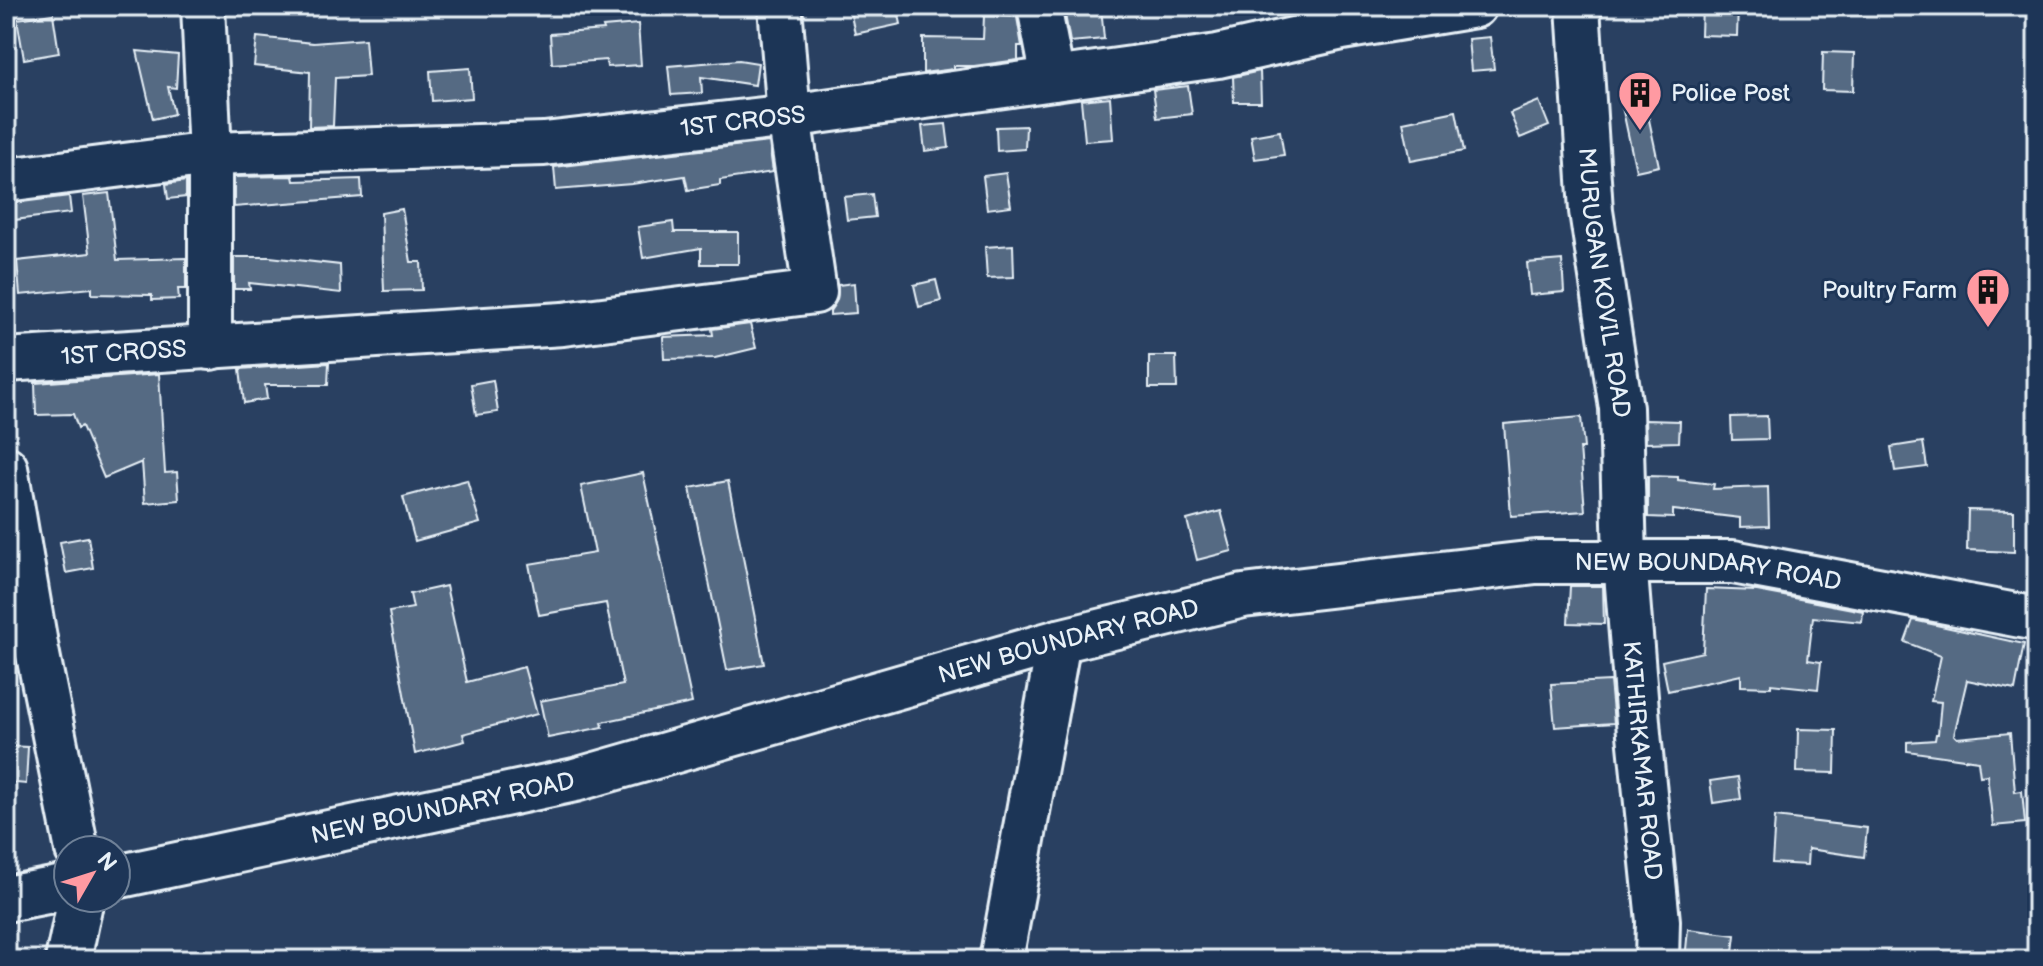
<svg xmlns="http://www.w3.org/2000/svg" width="2043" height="966" viewBox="0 0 2043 966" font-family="'Balsamiq Sans',sans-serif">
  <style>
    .building { fill: #556a83; stroke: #e8f1f8; stroke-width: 2 }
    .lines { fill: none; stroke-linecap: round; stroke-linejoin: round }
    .minor-casing { stroke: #e8f1f8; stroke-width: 48 }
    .major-casing { stroke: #e8f1f8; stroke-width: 50 }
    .minor { stroke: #1d3557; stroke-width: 42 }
    .major { stroke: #1d3557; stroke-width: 44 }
    .labels { text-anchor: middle; stroke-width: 6; stroke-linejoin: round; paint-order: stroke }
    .poi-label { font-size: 24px; fill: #e8f1f8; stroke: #1d3557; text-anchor: start }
    .street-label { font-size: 24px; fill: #e8f1f8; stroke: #1d3557 }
  </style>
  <rect width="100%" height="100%" fill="#294061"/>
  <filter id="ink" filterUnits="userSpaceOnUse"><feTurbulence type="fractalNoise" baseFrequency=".0125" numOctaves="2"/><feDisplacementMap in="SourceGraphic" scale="16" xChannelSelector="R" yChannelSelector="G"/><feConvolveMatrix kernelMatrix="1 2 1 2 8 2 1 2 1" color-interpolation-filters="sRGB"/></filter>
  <g filter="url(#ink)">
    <!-- building -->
    <path class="building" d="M849,6H897L901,24L855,34Z
      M1101,6L1104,39L1070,42L1064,9Z
      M1702,6H1738L1737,36L1701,35Z
      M53,14L59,53L24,59L17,19Z
      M984,16L1017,17L1022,46H1018V60L974,66H954V69L923,73V38L983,39Z
      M638,24L641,65L607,67L606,60L552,64L550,34L604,30L603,27Z
      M257,37L313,43L365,39L368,76L335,78L333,126L309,127L310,72L254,66Z
      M1490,37L1494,69L1471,71L1468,39Z
      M137,51L178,55L176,88L168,87L174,114L153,119Z
      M1823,52L1854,53L1853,91L1822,90Z
      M739,60L758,63L755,85L701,77L702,93L671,95L668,66Z
      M470,68L472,98L432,101L430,71Z
      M1260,71L1261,102H1234L1233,77Z
      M1188,86L1192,114L1157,118L1153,90Z
      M1643,92L1659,166L1636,171L1620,97Z
      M1110,97L1113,139L1085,141L1081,100Z
      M1539,101L1549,126L1520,138L1510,113Z
      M1456,111L1464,151L1411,161L1403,122Z
      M946,124L949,148L925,151L922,126Z
      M1026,126L1025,149L997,151L996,127Z
      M1280,131L1284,155L1255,159L1251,136Z
      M769,142L773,172L720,180V185L688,190L685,176L632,184L556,190L554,167Z
      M1006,173L1011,206L987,209L983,176Z
      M293,176L294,181L361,179L362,197L234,207V177Z
      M186,181V197L168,199L166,184Z
      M109,193L117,260L186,258V289H178L179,299L152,300V295L92,294V288L20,295L17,261L90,253L83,196Z
      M872,194L875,217L847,220L844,197Z
      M69,196L71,213L6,221V204Z
      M402,209L411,262H421L422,290L384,291L381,213Z
      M673,222L674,232H738V264H701V248L643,258L638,227Z
      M1013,245L1014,277L987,278L985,247Z
      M234,257H270L340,265L341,293L249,283L250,289H234Z
      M1562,260L1564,292L1530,295L1527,263Z
      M936,280L941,301L919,307L914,285Z
      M854,283L856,313L830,315V311L837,300L838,285Z
      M750,324L756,348L715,358L664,359L663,337L713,335L712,329Z
      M1149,356H1176L1177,388H1149Z
      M329,363L328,385H265L267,399L244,403L240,369Z
      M159,374L165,473L177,472L179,500L145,503L142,462L104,478L82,426L78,428L73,414L36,415L35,383Z
      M493,380L498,412L476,415L471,384Z
      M1767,416L1768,439L1732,440L1731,417Z
      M1581,417L1584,448H1580L1585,511L1511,516L1504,424Z
      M1645,420L1680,421L1679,442L1646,443Z
      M1923,442L1927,467L1895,471L1891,447Z
      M643,473L692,703L602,722L603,727L548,738L540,701L623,685L606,603L539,615L529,564L595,553L581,486Z
      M1648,476L1678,477V480L1714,484L1713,489L1768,487L1769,526L1740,527V518L1673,510V518L1648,517Z
      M467,480L480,523L415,541L403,497Z
      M728,481L764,664L727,670L690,488Z
      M1968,510L2014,511V552L1967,550Z
      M1221,511L1232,551L1197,560L1187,520Z
      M88,537L93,568L66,573L60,542Z
      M446,586L467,682L524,667L537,714L463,734L465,741L415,754L389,612L413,608L410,594Z
      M1570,586H1603L1604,624L1568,623Z
      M1706,589L1757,591L1863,611L1862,622L1813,617L1808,660L1821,662L1818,689L1771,684V687L1741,686V675L1668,691L1662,661L1703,652Z
      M1913,620L2024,644L2015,690L1967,680L1954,735L1957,738L2010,733L2015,792L2022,791L2025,823L1993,826L1987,775L1980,776L1978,761L1907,751V742L1935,740L1936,734H1938L1941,702L1931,701L1941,656L1905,642Z
      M1610,681L1614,723L1555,727L1551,684Z
      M1798,729L1836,730L1835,773L1797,772Z
      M6,746L28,747L26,784L6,782Z
      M1738,777L1741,799L1713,803L1710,781Z
      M1775,817L1867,828L1864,857L1808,849L1807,865L1772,863Z
      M1688,929L1735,935L1732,960H1685Z"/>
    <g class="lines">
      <!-- minor casing -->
      <g class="minor-casing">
        <g id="minor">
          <path d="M203,6L210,154V348"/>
          <path d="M1039,6L1053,79"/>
          <path id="s1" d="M1578,6L1591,211L1621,408L1625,561L1639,734L1658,921L1657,960"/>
          <path id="s2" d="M6,180L210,154L544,144L789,116L1218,56L1342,28L1475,6"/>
          <path id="s3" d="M6,360L563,324L815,292L789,116L780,6"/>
          <path d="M6,468L37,650L77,850"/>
          <path id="s4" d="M116,877L575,780L1059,641L1243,596L1536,562H1733L2037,619"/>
          <path d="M1001,960L1059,641"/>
        </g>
      </g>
      <!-- major casing -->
      <g class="major-casing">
        <path id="major" d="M6,899L68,887
          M68,960L81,898"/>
      </g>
      <!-- minor -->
      <use href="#minor" class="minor"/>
      <!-- major -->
      <use href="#major" class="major"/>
    </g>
  </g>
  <!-- icons -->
  <defs>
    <g id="building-pin" transform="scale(2.3)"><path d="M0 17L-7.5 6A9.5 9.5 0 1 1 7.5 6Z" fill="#ff9aa2" stroke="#1d3557"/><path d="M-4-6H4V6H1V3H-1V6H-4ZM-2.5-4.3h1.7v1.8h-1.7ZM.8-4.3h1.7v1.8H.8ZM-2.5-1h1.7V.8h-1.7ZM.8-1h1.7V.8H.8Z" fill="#111"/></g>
  </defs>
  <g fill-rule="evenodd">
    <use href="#building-pin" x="1640" y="93"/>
    <use href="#building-pin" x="1988" y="290"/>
  </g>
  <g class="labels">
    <!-- poi labels -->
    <g class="poi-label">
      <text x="1671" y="101">Police Post</text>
      <text x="1957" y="298" text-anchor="end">Poultry Farm</text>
    </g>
    <!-- street labels -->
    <g class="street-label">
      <text dy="8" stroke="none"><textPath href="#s2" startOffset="740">1ST CROSS</textPath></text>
      <text dy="8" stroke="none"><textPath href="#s1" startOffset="278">MURUGAN KOVIL ROAD</textPath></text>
      <text dy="8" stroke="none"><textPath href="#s3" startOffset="118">1ST CROSS</textPath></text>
      <text dy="8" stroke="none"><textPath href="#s4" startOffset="1630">NEW BOUNDARY ROAD</textPath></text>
      <text dy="8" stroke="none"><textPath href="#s4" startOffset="982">NEW BOUNDARY ROAD</textPath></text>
      <text dy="8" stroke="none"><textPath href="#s1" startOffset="758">KATHIRKAMAR ROAD</textPath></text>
      <text dy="8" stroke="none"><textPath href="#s4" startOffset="334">NEW BOUNDARY ROAD</textPath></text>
    </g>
  </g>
  <!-- margin -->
  <rect width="2043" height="966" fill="none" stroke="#1d3557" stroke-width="32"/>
  <rect x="16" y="16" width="2011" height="934" fill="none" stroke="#e8f1f8" stroke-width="3" filter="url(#ink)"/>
  <!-- north arrow -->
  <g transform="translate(92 874) rotate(51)"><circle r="38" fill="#1d3557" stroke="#6e8097" stroke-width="2"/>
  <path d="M0-6L14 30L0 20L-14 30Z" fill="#ff9aa2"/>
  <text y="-12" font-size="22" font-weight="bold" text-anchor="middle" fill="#e8f1f8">N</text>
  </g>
</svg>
